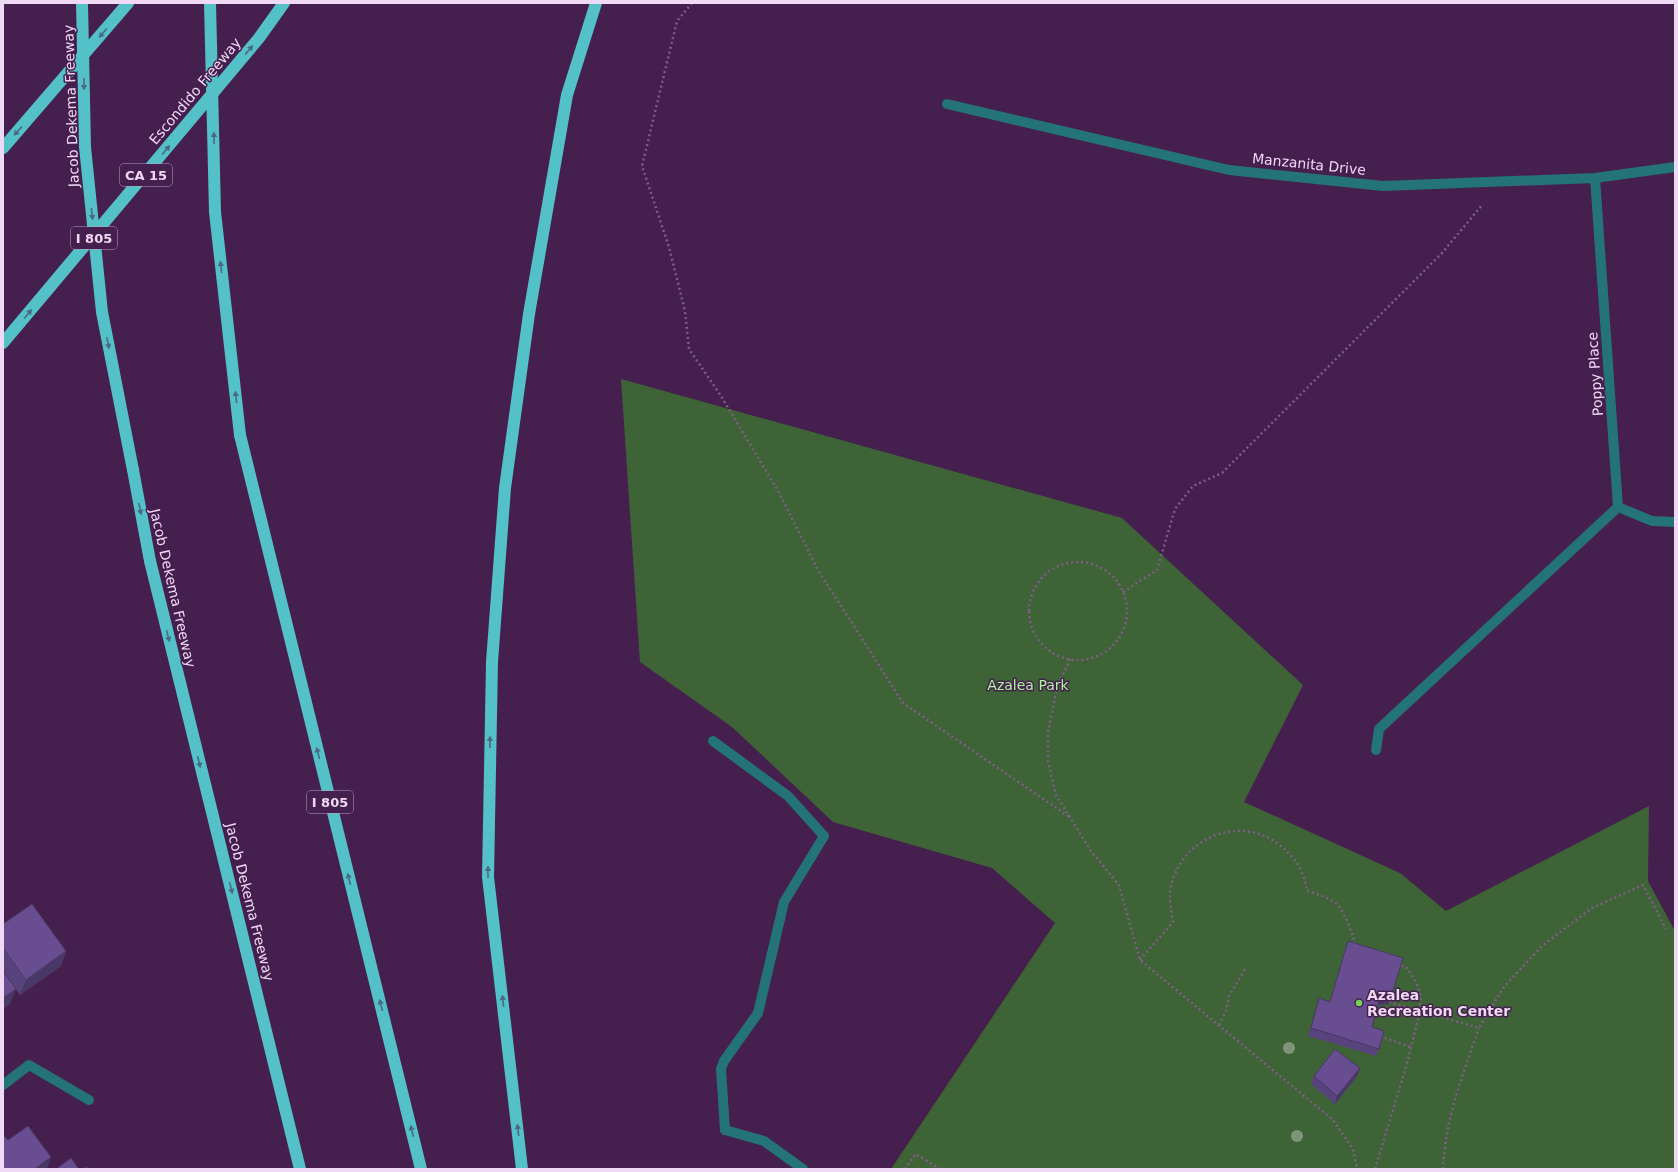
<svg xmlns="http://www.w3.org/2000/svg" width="1678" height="1172" viewBox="0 0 1678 1172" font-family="'DejaVu Sans',sans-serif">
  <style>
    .green { fill: #3e6336 }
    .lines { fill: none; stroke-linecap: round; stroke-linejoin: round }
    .path { stroke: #7f5e87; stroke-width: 2.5; stroke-dasharray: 2 3; stroke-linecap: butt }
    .service { stroke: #237377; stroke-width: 10 }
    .minor { stroke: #237377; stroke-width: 10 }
    .motorway { stroke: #53c1c7; stroke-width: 12 }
    .motorway-bridge { stroke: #53c1c7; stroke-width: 12 }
    .tree { fill: #7f957a }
    .wall { fill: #59437d }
    .shaded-wall { fill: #493766 }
    .building { fill: #684e91; stroke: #493766 }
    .oneway { fill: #4b6884 }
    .poi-dot { fill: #73d25d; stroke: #451f4e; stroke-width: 1.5 }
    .labels { text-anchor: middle; stroke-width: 3; stroke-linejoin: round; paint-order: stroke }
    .shield { fill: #451f4e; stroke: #bda1c3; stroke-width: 1 }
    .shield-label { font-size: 13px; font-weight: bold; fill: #f0d9f5 }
    .street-label { font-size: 14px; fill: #f0d9f5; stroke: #451f4e }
    .park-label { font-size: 14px; fill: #aef69e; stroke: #451f4e }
    .poi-label { font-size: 14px; font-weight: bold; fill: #f0d9f5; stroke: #451f4e; text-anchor: start }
  </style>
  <rect width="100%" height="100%" fill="#451f4e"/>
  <!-- green -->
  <path class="green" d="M621,379L1122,518L1303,685L1244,802L1400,873L1446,911L1649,806L1648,881L1675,931V1169H891L1055,923L992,868L833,822L732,727L640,662Z"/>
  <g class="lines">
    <!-- path -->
    <path class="path" d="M692,3L677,21L642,166L669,247L685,311L689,349L721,396L778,491L818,570L903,703L1071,818
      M1029 611a49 49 0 1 1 98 0a49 49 0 1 1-98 0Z
      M1123,592L1157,570L1175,509L1193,486L1222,473L1442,253L1483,204
      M1070,659L1057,688L1048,732V761L1056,795L1091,851L1119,885L1140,960L1333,1120L1353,1149L1357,1169
      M1140,960L1173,922C1171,909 1168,895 1172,882C1186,834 1246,813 1284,849C1291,855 1299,864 1302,873C1305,879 1306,885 1307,891C1317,894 1334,899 1340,908C1345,914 1354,938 1356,946
      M1389,1002L1479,1028L1503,988L1543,945L1592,908L1643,885L1666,929
      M1219,1025L1226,1011L1229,996L1246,967
      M1380,1036L1410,1047
      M905,1169L916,1154L940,1169
      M1375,1169L1406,1067L1418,1019L1421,997L1416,982L1407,968L1399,965
      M1443,1169C1445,1120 1463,1074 1479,1028"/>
    <!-- service -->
    <path class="service" d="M713,741L788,796L824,836L784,902L758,1013L724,1061L721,1069L725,1130
      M1376,750L1379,729L1618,507"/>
    <!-- minor -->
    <path class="minor" d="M947,104L1229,170L1383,186L1595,178L1675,167
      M1595,178L1618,507L1652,521L1675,522
      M3,1085L29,1065L89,1100
      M725,1130L764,1141L803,1169"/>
    <!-- motorway -->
    <path class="motorway" d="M3,148L128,3
      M3,343L259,38L284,3
      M240,435L421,1169
      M133,470L150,561L300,1169
      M522,1169L488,877L492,662L505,488L529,314L567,95L596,3"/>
    <!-- motorway-bridge -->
    <path class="motorway-bridge" d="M82,3L85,147L102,312L133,470
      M210,3L215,212L240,435"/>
  </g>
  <!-- trees -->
  <g class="tree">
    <circle cx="1289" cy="1048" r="6"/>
    <circle cx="1297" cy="1136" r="6"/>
  </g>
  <!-- wall -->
  <path class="wall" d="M3,924L66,951L61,966L20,995L3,971Z
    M1348,941L1391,997L1389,1004L1378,1005L1372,1027L1379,1049L1376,1056L1308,1036L1319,998L1330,1001Z
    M1360,1068L1357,1076L1335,1104L1311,1084L1314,1076Z"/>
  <!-- shaded-wall -->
  <path class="shaded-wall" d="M66,951L61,966L20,995L26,980Z
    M16,989L10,1004L3,1009V998Z
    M1380,997H1391L1389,1004L1377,1005Z
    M1360,1068L1357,1076L1335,1104L1337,1096Z
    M51,1157L47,1169H35Z"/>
  <!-- building -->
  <path class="building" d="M32,904L66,951L26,980L3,948V924Z
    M1348,941L1403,958L1391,997H1380L1372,1027L1384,1031L1379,1049L1311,1028L1319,998L1330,1002Z
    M3,971L16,989L3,998Z
    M1335,1049L1360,1068L1337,1096L1314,1076Z
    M28,1126L51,1157L35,1169H3V1135L8,1140Z
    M71,1158L79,1169H56Z
    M87,1167L88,1169H83Z"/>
  <!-- one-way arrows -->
  <defs><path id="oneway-solid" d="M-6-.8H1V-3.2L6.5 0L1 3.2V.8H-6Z"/></defs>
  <g class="oneway">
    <use href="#oneway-solid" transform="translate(103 33) rotate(130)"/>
    <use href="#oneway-solid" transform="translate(249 50) rotate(-50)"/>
    <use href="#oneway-solid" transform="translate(84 84) rotate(89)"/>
    <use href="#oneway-solid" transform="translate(18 131) rotate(132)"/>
    <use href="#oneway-solid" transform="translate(214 138) rotate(-91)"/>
    <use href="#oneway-solid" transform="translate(166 150) rotate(-50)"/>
    <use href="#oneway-solid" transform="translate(92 214) rotate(84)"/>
    <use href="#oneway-solid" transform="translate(221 267) rotate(-96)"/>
    <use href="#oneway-solid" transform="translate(28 314) rotate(-50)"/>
    <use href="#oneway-solid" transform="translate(108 343) rotate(79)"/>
    <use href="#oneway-solid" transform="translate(236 397) rotate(-96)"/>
    <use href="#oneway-solid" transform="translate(140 509) rotate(79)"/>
    <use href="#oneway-solid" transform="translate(168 636) rotate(76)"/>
    <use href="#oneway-solid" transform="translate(490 742) rotate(-89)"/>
    <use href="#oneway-solid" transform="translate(318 753) rotate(-104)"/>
    <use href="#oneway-solid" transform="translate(199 762) rotate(76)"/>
    <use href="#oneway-solid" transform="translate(488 872) rotate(-90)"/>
    <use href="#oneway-solid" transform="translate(349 879) rotate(-104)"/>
    <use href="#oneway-solid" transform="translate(231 888) rotate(76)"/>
    <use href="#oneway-solid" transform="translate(503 1001) rotate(-97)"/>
    <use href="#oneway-solid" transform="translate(381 1005) rotate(-104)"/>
    <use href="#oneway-solid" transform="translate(518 1130) rotate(-97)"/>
    <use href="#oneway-solid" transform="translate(412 1131) rotate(-104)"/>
  </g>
  <!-- markers -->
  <circle class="poi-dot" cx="1359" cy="1003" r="4"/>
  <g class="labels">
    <!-- shield labels -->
    <g class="shield">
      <rect x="120" y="164" width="52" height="22" rx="3"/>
      <rect x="71" y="227" width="46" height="22" rx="3"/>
      <rect x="307" y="791" width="46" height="22" rx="3"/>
    </g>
    <g class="shield-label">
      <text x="146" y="180">CA 15</text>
      <text x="94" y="243">I 805</text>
      <text x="330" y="807">I 805</text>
    </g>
    <!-- street labels -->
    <g class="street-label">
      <text transform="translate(195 91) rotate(-50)" y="5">Escondido Freeway</text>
      <text transform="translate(71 106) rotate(-92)" y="5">Jacob Dekema Freeway</text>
      <text transform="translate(1309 164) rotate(6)" y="5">Manzanita Drive</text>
      <text transform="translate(1595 374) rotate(-94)" y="5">Poppy Place</text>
      <text transform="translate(173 588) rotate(77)" y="5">Jacob Dekema Freeway</text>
      <text transform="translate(250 902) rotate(76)" y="5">Jacob Dekema Freeway</text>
    </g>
    <!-- park labels -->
    <g class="park-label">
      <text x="1028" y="690">Azalea Park</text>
    </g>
    <!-- poi labels -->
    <g class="poi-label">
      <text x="1367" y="1000">Azalea<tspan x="1367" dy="16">Recreation Center</tspan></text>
    </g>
  </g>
  <!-- border -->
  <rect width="1678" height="1172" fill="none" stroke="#f0d9f5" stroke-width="8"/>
</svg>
